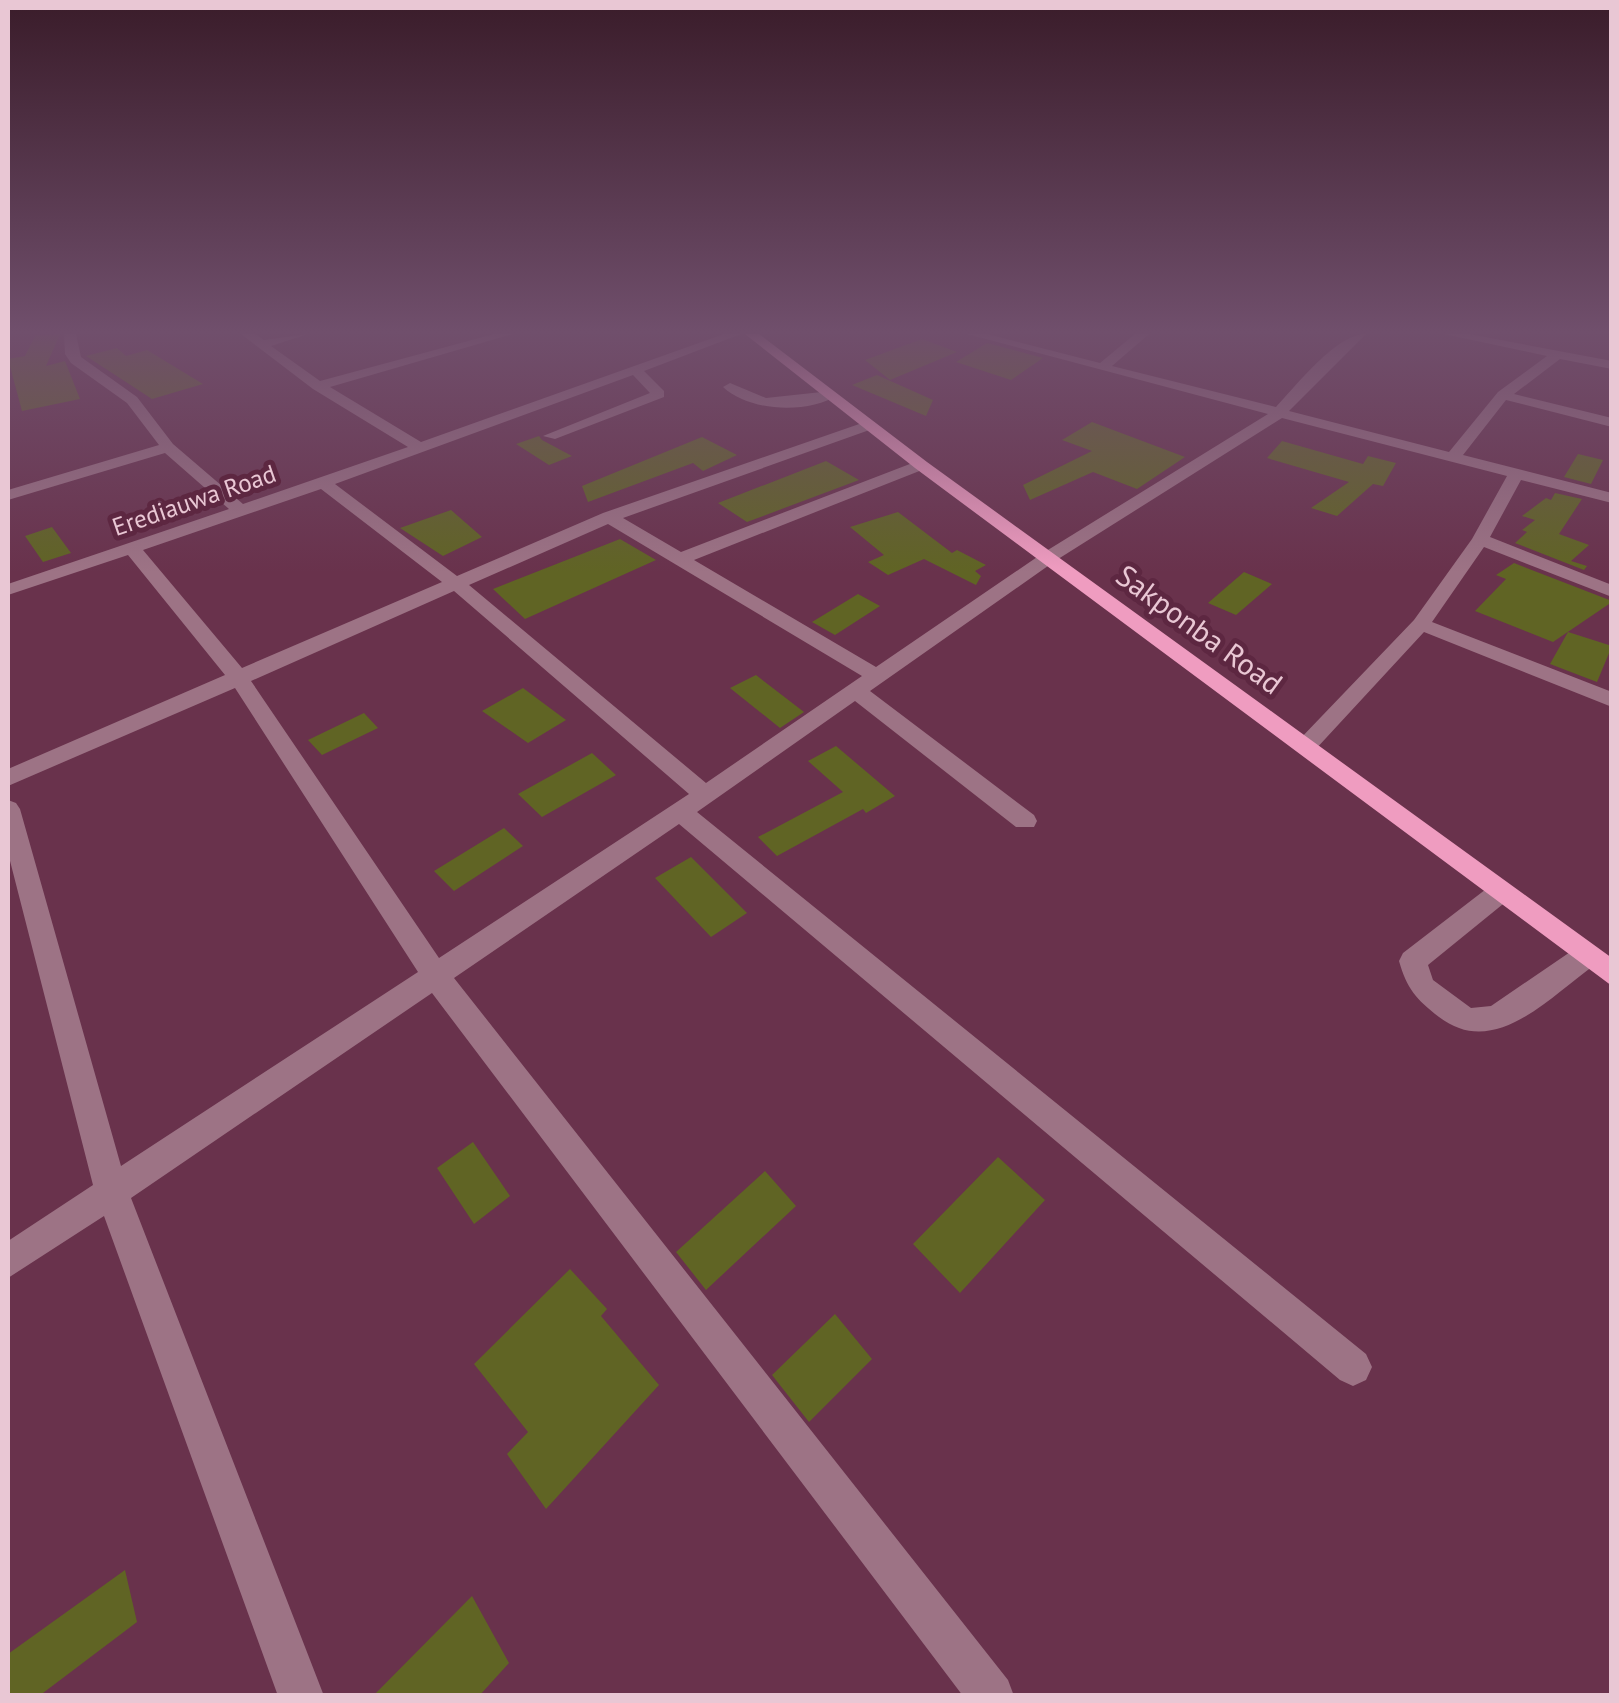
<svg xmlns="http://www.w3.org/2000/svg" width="1619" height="1703" viewBox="0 0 1619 1703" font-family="'PT Sans',sans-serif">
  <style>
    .building { fill: #606424 }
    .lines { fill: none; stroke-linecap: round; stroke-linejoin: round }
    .minor { fill: #9d7385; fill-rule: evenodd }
    .major { fill: #ef9cc0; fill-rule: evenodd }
    .labels { text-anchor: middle; stroke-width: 10; stroke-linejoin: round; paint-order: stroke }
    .far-street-label { font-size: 25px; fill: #e9c7d4; stroke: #5d2741 }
    .street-label { font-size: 30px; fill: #e9c7d4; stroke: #5d2741 }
  </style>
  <rect width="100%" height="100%" fill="#69324c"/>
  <!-- building -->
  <path class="building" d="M60,334L46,366L65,361L80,399L22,411L8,359L25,356L35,336Z
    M922,339L957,352L890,380L865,360Z
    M987,343L1043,358L1011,380L956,362Z
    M117,348L126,356L147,350L203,384L152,399L86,356Z
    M877,375L933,400L926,416L852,385Z
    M1092,422L1185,457L1137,489L1093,472L1030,500L1023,485L1092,451L1062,440Z
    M539,436L542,440L572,456L549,465L516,444Z
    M702,437L737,455L703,471L693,463L588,502L582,486Z
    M1282,441L1363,464L1368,456L1396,463L1383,486L1373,484L1337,516L1311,508L1349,482L1267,458Z
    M1578,454L1603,460L1591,484L1564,477Z
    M826,461L859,480L747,522L718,503Z
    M1555,493L1582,499L1559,534L1589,545L1571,561L1587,566L1584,570L1515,543L1527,532L1522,530L1535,520L1522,516L1546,498L1551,500Z
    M451,510L482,537L443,556L400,528Z
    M898,512L952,553L957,550L986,565L975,571L981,576L976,585L924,559L888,575L868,562L884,555L850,527Z
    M52,527L71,553L43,562L25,536Z
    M620,539L656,560L525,619L493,589Z
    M1514,563L1612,601V602L1553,642L1475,611L1506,579L1496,575Z
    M1244,572L1272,584L1236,615L1208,603Z
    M858,594L880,606L835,635L812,622Z
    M1568,632L1612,646L1597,682L1550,664Z
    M756,675L804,712L780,728L730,688Z
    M523,688L566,720L528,743L482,711Z
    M364,713L378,728L322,755L308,740Z
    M836,746L895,796L866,813L863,809L777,856L758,837L843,792L808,761Z
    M592,753L616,775L542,817L518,794Z
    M504,828L523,846L454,891L434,871Z
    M691,857L747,913L711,937L655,878Z
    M473,1142L510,1196L474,1224L437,1168Z
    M998,1157L1045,1200L960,1293L913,1244Z
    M765,1171L796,1206L706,1290L676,1252Z
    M570,1269L607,1309L601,1316L659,1385L546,1509L507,1454L528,1432L474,1364Z
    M835,1314L872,1359L809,1422L772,1375Z
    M125,1570L137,1622L39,1696H8V1654Z
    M472,1596L509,1663L479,1696H373Z"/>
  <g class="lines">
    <!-- minor -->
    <path class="minor" d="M64,334H76L81,357L137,397L173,444L243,504L408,447L313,389L241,334H255L264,340L308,334L271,346L320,381L494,334H513L330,387L421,442L724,334H741L644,371L664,391V397L555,439L543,436L650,393L633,375L335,484L457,576L603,513L865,422H875V428L623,518L681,552L915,462H927V468L694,560L876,667L1043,553L1268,414L967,334H987L1100,363L1135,334H1149L1112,366L1276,407C1297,385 1336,334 1366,334L1289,411L1449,452L1498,392L1547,356L1444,334H1469L1612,361V369L1560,359L1514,394L1612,418V427L1506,400L1463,455L1612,493V503L1521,480L1490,537L1612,585V597L1484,547L1432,622L1612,692V707L1424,632L1314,751H1298L1295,746L1298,741L1414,620L1472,539L1507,476L1282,418L1055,561L870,691L1034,815L1037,821L1034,827H1016L855,701L697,812L1366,1354L1372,1367L1366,1380L1353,1386L1340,1380L679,824L454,978L1008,1680L1014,1696H963L432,993L131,1198L324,1696H278L104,1216L8,1278V1241L93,1185L8,853V800L16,803L20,809L121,1166L418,972L235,688L8,786V769L225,675L128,555L8,595V584L229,509L165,453L8,500V490L159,445L127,403L71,363L65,354ZM321,489L442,582L242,668L143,550ZM608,524L862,676L706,783L469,585ZM454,591L689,794L439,958L251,681Z
      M730,383L766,398L831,391L838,395C808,414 750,412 723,387Z
      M1499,883L1508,886L1512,893L1508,900L1428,965L1433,980L1471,1008L1491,1006L1576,948L1586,945L1596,948L1600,956L1596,964C1549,997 1495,1060 1439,1017C1416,999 1407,989 1399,961L1403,953L1490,886Z"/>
    <!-- major -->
    <path class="major" d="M745,334H759L927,462L1612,958V986L915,468Z"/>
  </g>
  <!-- sky -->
  <linearGradient id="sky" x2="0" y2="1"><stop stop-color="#3a1c2a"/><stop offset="0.58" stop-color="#704f6c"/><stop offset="1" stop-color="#704f6c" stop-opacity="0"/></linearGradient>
  <rect width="1619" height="572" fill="url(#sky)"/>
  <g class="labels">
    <!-- far-street labels -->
    <g class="far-street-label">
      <text transform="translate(194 500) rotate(-19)" y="9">Erediauwa Road</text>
    </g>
    <!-- street labels -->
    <g class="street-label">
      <text transform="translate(1199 630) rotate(36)" y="10">Sakponba Road</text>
    </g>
  </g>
  <!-- border -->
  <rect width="1619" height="1703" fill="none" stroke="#e9c7d4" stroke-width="20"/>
</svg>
